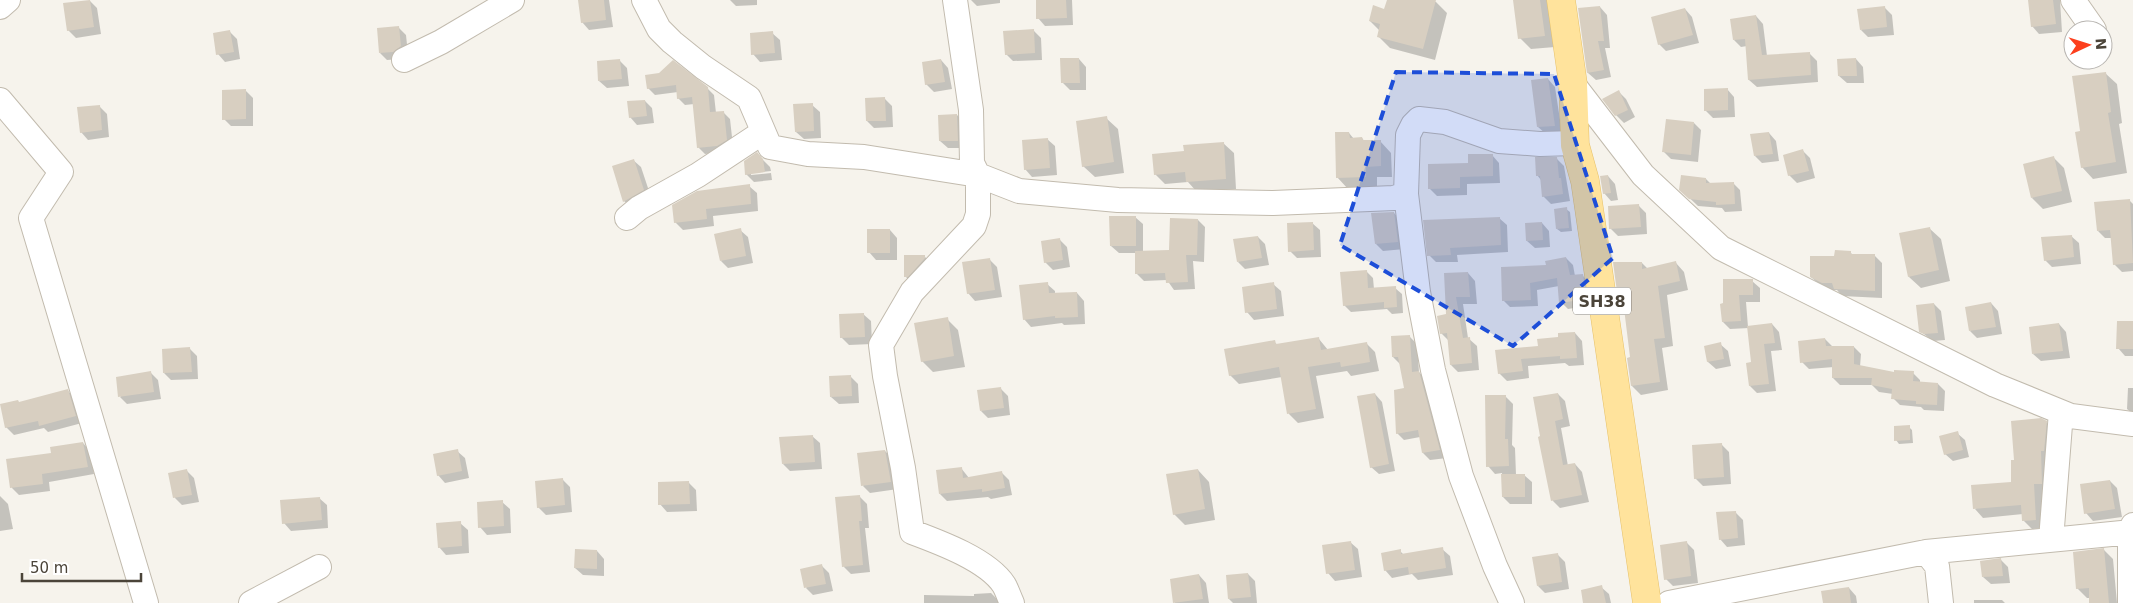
<svg xmlns="http://www.w3.org/2000/svg" width="2133" height="603" viewBox="0 0 2133 603" font-family="'DejaVu Sans',sans-serif">
  <style>
    .shadow { fill: #0003 }
    .building { fill: #d8cfc1 }
    .lines { fill: none; stroke-linecap: round; stroke-linejoin: round }
    .minor-casing { stroke: #c2bbae; stroke-width: 26 }
    .major-casing { stroke: #e6c16a; stroke-width: 29 }
    .minor { stroke: #fff; stroke-width: 24 }
    .major { stroke: #ffe39c; stroke-width: 28 }
    .marked { fill: #1d4ed8; fill-opacity: 0.2; stroke: #1d4ed8; stroke-width: 4; stroke-dasharray: 10 6; stroke-linejoin: round }
    .labels { text-anchor: middle; stroke-width: 5; stroke-linejoin: round; paint-order: stroke }
    .shield { fill: #fff; stroke: #817c74; stroke-width: 1 }
    .shield-label { font-size: 16px; font-weight: bold; fill: #4b4439 }
  </style>
  <rect width="100%" height="100%" fill="#f6f3ec"/>
  <!-- shadow -->
  <path class="shadow" d="M579,0H609L613,27L589,30L582,22Z
    M730,0H757V5L736,6Z
    M971,0H1000V3L977,6Z
    M1037,0H1072L1073,25L1045,26L1038,18Z
    M1388,0H1430L1436,2L1447,13L1435,60L1390,48L1378,36L1380,31L1370,21L1385,10Z
    M1515,0H1549L1555,47L1531,49L1520,38Z
    M2029,0H2060L2062,32L2039,34L2032,26Z
    M90,1L97,8L101,34L76,38L68,30Z
    M1600,7L1607,15L1610,48H1605L1611,77L1596,80L1588,73L1579,9Z
    M1884,7L1892,15L1894,35L1868,37L1861,30Z
    M1685,9L1692,17L1699,43L1666,51L1659,44Z
    M1756,16L1763,24L1767,56L1809,53L1817,61L1818,82L1757,87L1749,80L1747,46L1741,47L1734,40Z
    M399,28L406,35L408,54L400,59L387,60L380,53Z
    M1034,31L1041,38L1042,60L1013,61L1006,54Z
    M230,32L237,39L240,59L225,62L218,54Z
    M772,33L780,40L782,60L760,62L753,54Z
    M1079,59L1086,67V90H1070L1062,82Z
    M1856,59L1863,67L1864,83H1847L1839,76Z
    M941,60L948,68L952,89L934,92L926,84Z
    M620,61L627,68L629,86L607,88L599,81Z
    M2105,73L2117,84L2122,123L2119,124L2127,173L2093,179L2082,167V132Z
    M647,76L707,88L714,95L716,113L723,112L730,119L733,146L724,152L705,154L698,147L694,104L685,105L678,98V92L655,95L648,88Z
    M1548,79L1555,87L1562,133L1546,134L1538,127Z
    M1727,89L1734,97L1735,117L1713,118L1705,110Z
    M245,90L253,98V126H231L224,119Z
    M1619,92L1626,99L1635,117L1624,123L1616,115Z
    M885,99L892,106L893,127L874,128L867,121Z
    M645,101L652,108L654,123L637,125L630,117Z
    M812,105L820,112L821,138L804,139L796,132Z
    M99,106L107,114L109,137L88,140L81,132Z
    M957,115L964,122L965,148H948L940,141Z
    M1106,118L1118,129L1124,173L1095,177L1083,166Z
    M1694,123L1701,130L1698,162L1671,159L1663,151Z
    M1349,133L1354,139L1362,138L1365,142L1380,141L1391,153L1392,177H1377V188L1348,189L1337,177Z
    M1769,133L1776,141L1779,161L1762,163L1755,156Z
    M1047,139L1055,146L1057,175L1032,177L1025,169Z
    M1223,143L1234,153L1236,189L1197,192L1188,182L1165,184L1155,174L1185,152Z
    M1803,151L1810,158L1815,178L1797,183L1789,175Z
    M757,154L770,167L771,171L751,173V175L771,173L772,180L754,182L746,174Z
    M1492,155L1499,163L1500,183L1467,184V195L1437,196L1429,188L1469,164Z
    M2053,157L2064,168L2072,202L2043,209L2032,198Z
    M1557,159L1564,166L1570,201L1551,204L1543,196L1541,180L1537,175Z
    M633,160L641,167L651,197L632,208L624,201Z
    M1608,176L1615,184L1618,200L1611,201L1604,193Z
    M1706,179L1711,184L1733,183L1740,190L1742,211L1725,212L1722,208L1698,206L1681,190Z
    M749,186L757,193L758,211L713,216L714,226L683,230L675,222Z
    M2129,200L2133,204V271L2122,272L2114,264L2112,238H2105L2098,231Z
    M1639,206L1646,213L1647,234L1618,236L1610,228Z
    M1566,209L1570,212L1572,231L1561,232L1557,229Z
    M1394,213L1401,221L1405,249L1383,251L1376,244Z
    M1135,217L1143,224V252L1171,251L1198,220L1205,227L1204,262L1193,261L1195,289L1174,290L1167,280L1144,281L1136,273V253H1119L1111,246Z
    M1499,218L1507,225L1508,252L1457,255L1458,262H1436L1429,255Z
    M1312,223L1320,230L1321,257L1297,258L1290,251Z
    M1542,223L1549,231L1550,247L1535,248L1527,241Z
    M1929,228L1941,239L1950,281L1921,288L1909,277Z
    M740,230L748,237L753,263L728,268L721,261Z
    M890,230L897,238V260H876L869,252Z
    M2071,236L2079,243L2081,264L2052,267L2045,260Z
    M1258,237L1265,244L1269,265L1245,269L1238,262Z
    M1060,240L1067,247L1070,267L1053,270L1045,262Z
    M1850,252L1853,255L1875,256L1882,263V298L1842,296L1837,290H1831L1819,284L1811,277L1835,258Z
    M924,256L932,264L913,284L905,276Z
    M1566,258L1573,265L1575,276L1582,275L1589,282L1593,305L1568,309L1561,302L1559,286L1537,290L1538,306L1510,307L1503,300L1548,266Z
    M990,260L997,267L1002,297L975,301L968,293Z
    M1642,263L1648,269L1676,263L1684,272L1688,290L1667,295L1673,346L1662,348L1668,390L1641,395L1632,386V358L1624,297L1618,291Z
    M1366,271L1373,278L1374,289L1395,288L1402,294L1403,313L1392,314L1387,309L1351,312L1344,305Z
    M1468,273L1475,281L1477,304H1463L1468,338L1477,346L1479,370L1458,372L1451,365L1449,341L1441,333L1448,315L1445,274Z
    M1752,281L1760,288V302H1746L1748,327L1772,324L1779,332L1782,350L1771,351L1776,391L1757,393L1750,386L1753,363L1749,328L1730,329L1723,322L1722,305Z
    M1047,284L1055,291V294L1077,293L1084,301L1085,324L1064,325L1062,323L1031,327L1024,319Z
    M1273,284L1281,291L1284,316L1254,320L1247,312Z
    M1991,303L1998,311L2002,334L1977,338L1970,331Z
    M1934,304L1941,311L1945,340L1933,341L1920,331Z
    M863,314L871,321L872,344L849,345L841,337Z
    M947,319L958,330L965,367L933,372L922,361Z
    M2133,323V356H2125L2118,348Z
    M2059,324L2066,332L2070,358L2041,361L2033,354Z
    M1575,333L1582,341L1584,365L1569,366L1565,363L1528,366L1529,378L1507,381L1499,373L1539,347Z
    M1410,337L1417,344L1419,372L1426,380L1447,458L1430,460L1423,453L1420,437L1404,440L1397,433L1406,389L1400,364L1393,357Z
    M1319,339L1328,350L1366,343L1375,352L1379,371L1351,376L1347,371L1316,376L1324,418L1298,423L1289,414L1282,377L1239,384L1230,375L1274,342L1278,345Z
    M1825,339L1832,346L1854,347L1861,354L1860,367L1895,373H1913L1920,380V383L1938,384L1945,391L1944,411L1924,410L1921,407L1900,405L1893,398V394L1879,392L1872,385H1840L1833,378L1834,367L1809,369L1802,362Z
    M1720,344L1728,351L1731,366L1716,369L1708,362L1705,347Z
    M190,349L197,356L198,379L171,380L164,373Z
    M151,373L158,380L161,399L127,404L120,397Z
    M850,376L858,384L859,403L839,404L831,397Z
    M2128,388H2133V414L2127,409Z
    M1001,389L1008,396L1010,415L988,418L981,411Z
    M68,391L75,398L82,423L48,432L44,428L14,435L6,427Z
    M1375,394L1382,402L1395,471L1379,474L1371,467Z
    M1558,394L1565,401L1570,426L1561,428L1568,466L1575,464L1582,472L1589,502L1560,508L1553,501L1540,438Z
    M1505,396L1513,404L1512,445L1515,448L1516,475H1524L1532,482V504H1510L1503,497L1502,473L1495,474L1488,466Z
    M2046,422L2055,431L2050,492H2042L2044,528L2032,529L2023,520V514L1983,518L1975,509L2013,483L2015,461Z
    M1909,427L1912,430L1913,443L1899,444L1896,440Z
    M1957,433L1965,440L1969,457L1953,461L1945,454Z
    M812,436L820,443L822,469L790,471L783,464Z
    M83,443L90,451L94,474L49,482L50,491L19,495L12,488L8,460L52,454Z
    M1722,445L1729,452L1731,484L1703,486L1695,478Z
    M457,451L465,458L469,478L445,483L438,475Z
    M885,451L892,458L898,489L870,493L863,486Z
    M961,468L969,478L1001,472L1009,480L1012,495L991,499L988,497L947,501L940,494Z
    M1198,470L1209,482L1215,520L1185,525L1174,514Z
    M187,471L194,478L199,502L182,505L175,498L170,474Z
    M563,480L570,487L572,512L546,515L538,507Z
    M2110,481L2117,488L2122,517L2093,521L2086,513Z
    M689,483L696,490L697,511L667,512L660,504Z
    M0,496L8,504L13,529L0,531Z
    M859,496L867,504L869,528H865L870,572L851,574L844,567Z
    M319,498L327,505L328,528L291,531L284,523Z
    M502,502L510,509L511,533L487,535L480,527Z
    M1735,512L1743,520L1745,545L1727,547L1720,539Z
    M460,523L468,530L469,553L446,555L439,547Z
    M1350,542L1358,549L1362,577L1335,581L1328,573Z
    M1687,543L1694,550L1698,583L1673,586L1666,579Z
    M1442,549L1450,556L1453,575L1418,580L1412,574L1392,578L1385,570L1400,551L1404,555Z
    M2104,550L2113,559L2117,603H2091V598H2087L2077,588Z
    M597,551L604,559V576L583,575L575,568Z
    M1557,554L1565,562L1569,589L1545,593L1538,586Z
    M2001,560L2008,567L2010,583L1991,584L1983,577Z
    M822,566L829,573L833,591L813,595L806,588Z
    M1248,574L1255,581L1257,603H1233L1229,599Z
    M1199,575L1206,583L1209,603H1175L1171,580Z
    M1601,587L1609,594L1611,603H1585Z
    M1849,588L1856,596L1857,603H1824Z
    M991,593L1001,603H924V595L974,596V594Z
    M1974,600H2002L2005,603H1974Z"/>
  <!-- building -->
  <path class="building" d="M90,0L94,27L67,31L63,3Z
    M578,0H604L606,20L581,23Z
    M1036,0H1066L1067,18L1036,19Z
    M1387,0H1436L1423,49L1377,37L1380,24L1369,21L1373,5L1384,9Z
    M1513,0H1540L1545,36L1518,39Z
    M2028,0H2053L2056,24L2031,27Z
    M1600,6L1604,41H1598L1604,70L1587,73L1578,8Z
    M1885,6L1887,27L1860,30L1857,9Z
    M1685,8L1693,35L1658,45L1651,17Z
    M1756,15L1762,55L1810,52L1811,75L1748,80L1745,39L1733,40L1730,19Z
    M399,26L401,46L393,52L379,53L377,28Z
    M1034,29L1035,53L1005,55L1003,31Z
    M230,30L234,52L216,55L213,33Z
    M773,31L775,53L751,55L750,33Z
    M1060,58H1079L1080,83H1061Z
    M1856,58L1857,76H1838L1837,59Z
    M620,59L622,79L598,81L597,61Z
    M941,59L945,82L925,85L922,62Z
    M673,60L708,87L710,112L724,111L727,140L717,146L697,148L692,97L677,99L676,85L647,89L645,75L659,73Z
    M2106,72L2111,112L2108,113L2116,162L2081,168L2075,132L2080,131L2072,76Z
    M1548,78L1555,126L1537,127L1531,80Z
    M1728,88V110L1704,111V89Z
    M246,89V119L222,120V90Z
    M1619,90L1628,110L1615,116L1602,99Z
    M885,97L886,121H866L865,98Z
    M645,100L647,116L629,118L627,101Z
    M813,103L814,131L795,132L793,104Z
    M100,105L102,130L80,133L77,107Z
    M957,114L958,141H939L938,115Z
    M1107,116L1114,162L1082,167L1076,121Z
    M1666,119L1694,122L1691,155L1662,152Z
    M1335,132H1349L1350,138L1362,137L1363,140H1381V166L1366,167V177L1336,178Z
    M1769,132L1773,154L1754,156L1750,134Z
    M1048,138L1050,168L1024,170L1022,140Z
    M1224,142L1226,179L1186,182L1185,172L1154,175L1152,154L1184,151L1183,145Z
    M1803,149L1809,171L1788,176L1783,155Z
    M757,152L763,159L765,172L745,175L744,161Z
    M1468,154H1493V176L1460,177V188L1428,189V164L1468,163Z
    M2054,156L2062,191L2031,198L2023,164Z
    M1535,157H1557L1559,178H1561L1563,194L1542,197L1540,176H1536Z
    M634,159L644,190L623,202L612,166Z
    M1608,175L1611,193L1603,194L1600,176Z
    M1681,175L1706,178V183L1734,182L1735,204L1716,205V202L1689,199L1679,190Z
    M750,184L751,204L706,209L707,219L674,223L672,205L697,191Z
    M2130,199L2133,263L2113,265L2110,230L2097,231L2094,202Z
    M1639,204L1641,227L1609,229L1608,206Z
    M1567,207L1569,228L1556,229L1554,209Z
    M1394,212L1398,242L1375,244L1371,213Z
    M1109,216H1136V246H1110Z
    M1500,217L1501,245L1450,248L1451,255L1427,256L1423,220Z
    M1170,218L1198,219L1197,255H1186L1188,282L1166,283L1165,273L1135,274V251L1169,250Z
    M1313,222L1314,250L1288,252L1287,223Z
    M1542,222L1543,240L1526,241L1525,223Z
    M1930,227L1939,270L1908,277L1899,233Z
    M741,228L746,256L720,261L714,234Z
    M867,229H890V253H867Z
    M2072,235L2074,257L2044,261L2041,237Z
    M1258,236L1262,258L1237,262L1233,239Z
    M1060,238L1063,260L1044,263L1041,241Z
    M1835,250L1851,251V254H1875V291L1834,289L1832,283H1822L1810,277V256H1834Z
    M904,255H925V258L908,277H904Z
    M1566,257L1570,275L1583,274L1586,298L1581,299V300L1559,303L1557,278L1530,283L1531,300L1502,301L1501,267L1546,265L1545,261Z
    M990,258L995,290L967,294L962,262Z
    M1676,261L1680,281L1658,286L1665,338L1654,339L1660,382L1631,386L1627,358L1630,357L1622,292H1617L1613,262H1642V269Z
    M1367,270L1368,288L1396,286L1397,307L1384,308V302L1343,306L1340,272Z
    M1468,272L1470,297H1456L1463,338L1470,337L1472,363L1450,365L1447,333L1440,334L1437,316L1446,314L1444,273Z
    M1723,279H1753V295H1739L1741,321L1722,322L1720,304L1723,303Z
    M1048,282L1049,293L1077,292L1078,317L1055,318V316L1023,320L1019,285Z
    M1274,282L1277,309L1245,313L1242,287Z
    M1991,302L1996,327L1969,331L1965,307Z
    M1934,303L1938,333L1924,334L1919,332L1916,305Z
    M864,313L865,337L840,338L839,314Z
    M948,317L954,356L921,362L914,323Z
    M2117,321H2133V349H2116Z
    M1772,323L1775,343L1764,344L1769,384L1749,386L1746,363L1751,362L1747,326Z
    M2059,323L2063,351L2032,354L2029,327Z
    M1575,332L1577,358L1560,359V356L1521,359L1523,371L1498,374L1495,350L1538,346L1537,339L1558,337V333Z
    M1410,335L1412,372L1419,371L1440,450L1422,453L1418,430L1396,434L1394,390L1404,388L1398,357H1392L1391,336Z
    M1319,337L1321,350L1367,342L1370,362L1341,367L1340,362L1308,367L1316,409L1287,414L1279,367L1229,376L1224,349L1275,340L1276,344Z
    M1825,338L1826,346H1854V364L1894,372V370L1914,371L1913,381L1938,383L1937,405L1916,404V401L1891,399L1892,389L1871,385L1872,378H1832V359L1800,363L1798,341Z
    M1721,342L1724,359L1707,362L1704,346Z
    M190,347L192,372L163,373L162,349Z
    M151,371L154,392L118,397L116,377Z
    M851,375L852,396L830,397L829,376Z
    M1001,387L1004,408L980,411L977,390Z
    M68,389L76,416L39,426L38,421L5,428L0,404L18,400L19,402Z
    M1375,393L1389,464L1370,468L1357,396Z
    M1558,393L1563,419L1555,421L1563,465L1575,463L1582,495L1551,501L1538,437L1540,436L1533,397Z
    M1485,395H1506L1505,439H1508L1509,466L1486,467Z
    M2041,418L2047,421L2044,451H2041L2042,484H2034L2036,520L2022,521L2021,505L1973,509L1971,485L2011,482V460H2014L2011,421Z
    M1910,425V440L1894,441V426Z
    M1958,431L1963,450L1944,455L1939,436Z
    M813,435L815,462L782,464L779,437Z
    M83,442L88,467L42,474L43,484L10,488L6,459L51,453L50,447Z
    M1722,443L1724,477L1694,479L1692,445Z
    M458,449L462,471L437,476L433,454Z
    M885,450L891,482L861,486L857,453Z
    M962,467L963,478L1002,471L1005,488L982,492V489L939,494L936,470Z
    M187,469L192,495L173,498L168,473Z
    M1198,469L1205,509L1173,515L1166,474Z
    M1501,474H1525V497H1502Z
    M563,478L565,505L537,508L535,481Z
    M2110,480L2115,509L2084,514L2080,484Z
    M689,481L690,504L658,505V482Z
    M860,495L862,521H859L863,565L842,567L835,497Z
    M320,497L322,520L282,524L280,500Z
    M503,500L504,526L478,528L477,502Z
    M1736,511L1738,538L1719,540L1716,512Z
    M461,521L462,546L438,548L436,523Z
    M1351,541L1355,570L1326,574L1322,545Z
    M1687,541L1691,576L1664,580L1660,545Z
    M1443,547L1446,568L1409,574L1408,567L1384,571L1381,553L1401,549V554Z
    M2104,548L2109,603H2089V588L2076,589L2073,552Z
    M575,549L597,550V569L574,568Z
    M1558,553L1562,582L1537,586L1532,557Z
    M2001,558L2003,576L1982,577L1980,561Z
    M822,564L826,584L804,588L800,569Z
    M1248,573L1251,597L1228,599L1226,575Z
    M1199,574L1203,599L1173,603L1170,579Z
    M1602,585L1606,603H1583L1581,590Z
    M1849,587L1851,603H1823L1821,591Z"/>
  <g class="lines">
    <!-- minor casing -->
    <g class="minor-casing">
      <path id="minor" d="M644,0L659,29L672,42L703,67L749,98L770,147L808,154L864,157L978,175L1019,191L1118,200L1273,203L1394,198L1406,194L1408,135L1413,125L1419,119L1445,122L1499,141L1540,144L1575,143
        M955,0L971,110L972,163L978,175V214L974,226L912,292L881,345L885,376L903,468L912,532C939,542 988,560 1004,585C1007,590 1009,597 1012,603
        M2073,0L2094,30
        M0,7L8,0
        M404,60L441,42L512,0
        M1573,84L1643,175L1721,248L1995,385L2071,416L2133,424
        M0,100L61,172L31,218L146,603
        M1406,194L1418,292L1433,370L1461,476L1495,566L1512,603
        M627,218L639,208L698,175L763,132
        M2051,540L2061,412
        M1926,552L2132,532
        M251,603L319,567
        M1669,603L1926,552L1937,566L1941,603
        M2130,603V543L2133,525"/>
    </g>
    <!-- major casing -->
    <g class="major-casing">
      <path id="major" d="M1561,0L1573,84L1575,145L1585,181L1647,603"/>
    </g>
    <!-- minor -->
    <use href="#minor" class="minor"/>
    <!-- major -->
    <use href="#major" class="major"/>
  </g>
  <!-- marked area -->
  <path class="marked" d="M1396,72L1554,74L1613,258L1513,346L1340,245Z"/>
  <g class="labels">
    <!-- shield labels -->
    <rect class="shield" x="1573" y="287.5" width="58" height="27" rx="4"/>
    <g class="shield-label">
      <text x="1602" y="307">SH38</text>
    </g>
  </g>
  <!-- north arrow -->
  <g transform="translate(2088 45) rotate(86)"><circle r="24" fill="#ffffff" stroke="#b7b4b0"/>
  <path d="M0-4L9 19L0 12L-9 19Z" fill="#fc3f1d"/>
  <text y="-8" font-size="14" font-weight="bold" text-anchor="middle" fill="#4b4439">N</text>
  </g>
  <!-- scale -->
  <path d="M22 573v8h119v-8" fill="none" stroke="#4b4439" stroke-width="2.5"/>
  <text x="30" y="573" font-size="15" fill="#4b4439" stroke="#ffffff" stroke-width="4" paint-order="stroke">50 m</text>
</svg>
